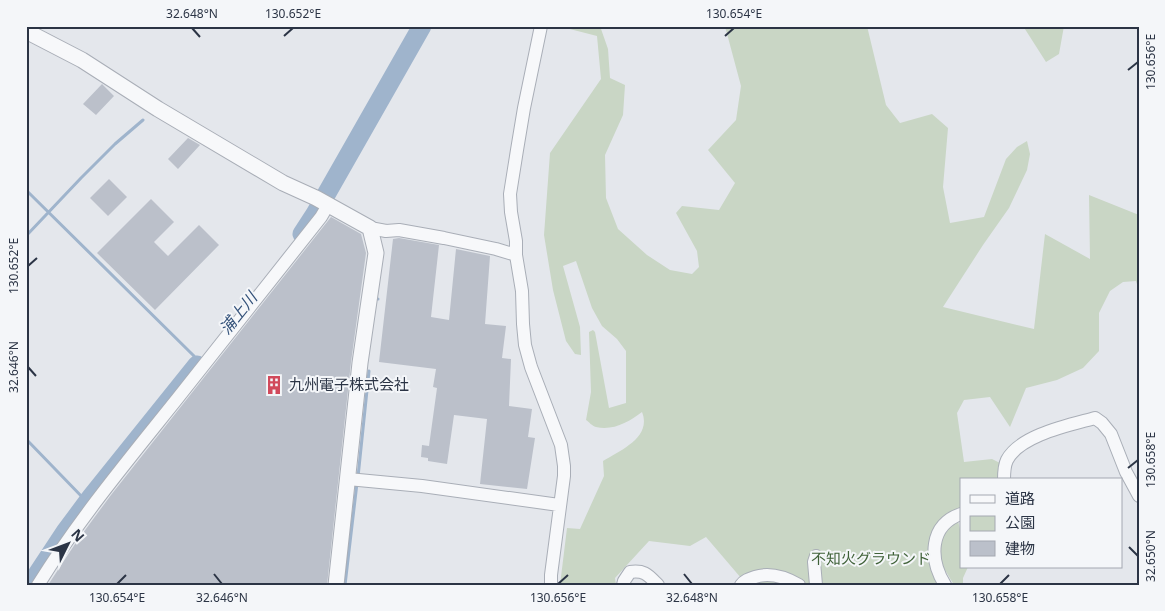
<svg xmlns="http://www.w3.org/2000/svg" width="1165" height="611" viewBox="0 0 1165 611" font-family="'Noto Sans','Noto Sans JP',sans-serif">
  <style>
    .green { fill: #c9d6c5 }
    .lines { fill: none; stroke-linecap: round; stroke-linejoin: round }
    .stream { stroke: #9fb4cc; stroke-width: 3 }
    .river { stroke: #9fb4cc; stroke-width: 19 }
    .building { fill: #bbc0ca }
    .minor-casing { stroke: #a9aeb7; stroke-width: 14 }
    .tertiary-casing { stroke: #a9aeb7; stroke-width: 17 }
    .minor { stroke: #f7f8fa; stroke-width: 12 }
    .tertiary { stroke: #f7f8fa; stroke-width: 15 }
    .ticks { fill: none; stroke: #2b3445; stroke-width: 2 }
    .labels { text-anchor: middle; stroke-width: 4; stroke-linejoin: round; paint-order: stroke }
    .poi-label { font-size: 15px; fill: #2b3445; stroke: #f4f6f9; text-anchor: start }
    .park-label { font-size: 15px; fill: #3f6138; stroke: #f4f6f9 }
    .water-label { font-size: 16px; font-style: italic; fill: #34527a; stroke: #f4f6f9 }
    .neatline { fill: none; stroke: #2b3445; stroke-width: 2 }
    .ticks-label { font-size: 12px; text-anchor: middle; fill: #2b3445 }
  </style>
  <rect width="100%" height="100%" fill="#e4e7ec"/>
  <!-- green -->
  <path class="green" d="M558,26H600L608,49L610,78L625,85L623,115L605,155L606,198L618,229L647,255L670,270L692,274L699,267L697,251L676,213L682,206L719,210L735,183L708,150L736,120L741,86L726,30L724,26H867L886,105L900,123L932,114L948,128L943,187L950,223L984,217L1006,159L1017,147L1027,141L1030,154L1027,170L1009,208L983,245L943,307L1034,329L1045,234L1090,259L1089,195L1139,215V291L1136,281L1123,282L1110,291L1099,313V351L1083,368L1057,380L1026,388L1010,427L990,397L964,400L957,413L964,462L992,459L1000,463L999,480H961V511L956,513L961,533V567H968L963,578V585H954L939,560L940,585H747L706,537L690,546L649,541L615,578L616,585H560L567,528L580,529L604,476L603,461C621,450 652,437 642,412C629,422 613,431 596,427C592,426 589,422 586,420L591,392L589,332L593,330L595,332L609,408L626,403V351L617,339L602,326L592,308L576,261L563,266L580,327L581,355L575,354L566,341L553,290L544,235L550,153L601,79L597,36Z
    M1023,26H1064L1059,54L1046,62Z"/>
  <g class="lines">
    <!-- stream -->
    <path class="stream" d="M411,26L418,33
      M26,190L194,356
      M26,236L81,178L115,144L143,120
      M377,299H378
      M26,439L87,502
      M358,477L369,371
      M345,585L357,483"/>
    <!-- river -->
    <path class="river" d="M302,234L315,214L422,26
      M30,585L65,532L91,497L197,365"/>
  </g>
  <!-- building -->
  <path class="building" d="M102,84L114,96L96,115L83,104Z
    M188,138L200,145L178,169L168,159Z
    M109,179L127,197L108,216L90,198Z
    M151,199L174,222L154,242L168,256L199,225L219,245L155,310L97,253Z
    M331,217L361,234L366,253L351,362L327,585H48L77,541L111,495Z
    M399,238L439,245L431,317L449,320L456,249L490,256L485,324L506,326L502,358L511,359L509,406L532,409L528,437L535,438L527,489L480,484L487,419L454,415L447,464L428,461V458L421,457L422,445L429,446L437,388L433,387L436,369L379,362L393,239Z"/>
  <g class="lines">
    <!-- minor casing -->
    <g class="minor-casing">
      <path id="minor" d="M541,26L524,108L517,150L510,194L511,212L516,241V255L522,291L523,324L525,345L531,367L561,445L564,466V476L551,575V585
        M370,228L386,231L399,230L444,238L496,249L516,255
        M348,479L422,486L559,505
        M1004,480C1004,473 1004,466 1007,460C1020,435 1070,425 1095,418L1102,423L1111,434L1126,472L1139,496
        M38,585C79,519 129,459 177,399C225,338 273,278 321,217L328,205
        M623,585L624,581L630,572C645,570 648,575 658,585
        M741,585C745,580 749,579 755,577C770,572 785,577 799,585
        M816,585L814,562L816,556
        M945,585C929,559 929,525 961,514"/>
    </g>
    <!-- tertiary casing -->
    <g class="tertiary-casing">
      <path id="tertiary" d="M26,31L82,60L158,109L283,183L316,198L370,228L376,253L360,363L336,585"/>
    </g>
    <!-- minor -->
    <use href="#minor" class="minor"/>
    <!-- tertiary -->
    <use href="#tertiary" class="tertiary"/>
  </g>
  <!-- ticks -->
  <path class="ticks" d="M192,28L200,37M284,36L293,28M725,36L734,28M1128,70L1138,62M28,266L37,258M28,367L36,376M1128,468L1138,460M1129,547L1138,556M214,574L222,584M684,574L692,584M117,584L126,575M558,584L568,575M1000,584L1009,575"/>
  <!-- icons -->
  <defs>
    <g id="building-bare" transform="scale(1.5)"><path d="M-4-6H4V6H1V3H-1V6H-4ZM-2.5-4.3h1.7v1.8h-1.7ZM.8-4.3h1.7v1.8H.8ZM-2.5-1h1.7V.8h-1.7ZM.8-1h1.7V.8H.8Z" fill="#d1495b" stroke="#f4f6f9" stroke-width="2.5" paint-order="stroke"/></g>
  </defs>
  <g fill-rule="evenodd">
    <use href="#building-bare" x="274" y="385"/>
  </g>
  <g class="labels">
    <!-- poi labels -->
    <g class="poi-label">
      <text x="289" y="390">九州電子株式会社</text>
    </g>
    <!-- park labels -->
    <g class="park-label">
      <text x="871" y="564">不知火グラウンド</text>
    </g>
    <!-- water labels -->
    <g class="water-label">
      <text transform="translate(238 313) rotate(-51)" y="6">浦上川</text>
    </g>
  </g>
  <!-- border -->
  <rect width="1165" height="611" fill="none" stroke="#f4f6f9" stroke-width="55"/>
  <!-- legend -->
  <rect x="960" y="478" width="162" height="90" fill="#f4f6f9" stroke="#a4a8b1"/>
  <rect x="970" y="495" width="25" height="8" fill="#f7f8fa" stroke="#a4a8b1"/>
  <text x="1005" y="504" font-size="15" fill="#2b3445">道路</text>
  <rect x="970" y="516" width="25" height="15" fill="#c9d6c5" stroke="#a4a8b1"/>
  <text x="1005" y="528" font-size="15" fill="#2b3445">公園</text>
  <rect x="970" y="541" width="25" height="15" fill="#bbc0ca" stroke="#a4a8b1"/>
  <text x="1005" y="554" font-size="15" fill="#2b3445">建物</text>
  <!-- north arrow -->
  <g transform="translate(68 544) rotate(48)" stroke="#f4f6f9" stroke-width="4" paint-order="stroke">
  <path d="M0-4L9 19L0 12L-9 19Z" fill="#2b3445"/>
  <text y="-8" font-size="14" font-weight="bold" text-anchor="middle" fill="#2b3445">N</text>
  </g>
  <rect x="28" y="28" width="1110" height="556" class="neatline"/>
  <g class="ticks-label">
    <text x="192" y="18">32.648°N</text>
    <text x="293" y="18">130.652°E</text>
    <text x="734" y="18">130.654°E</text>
    <text transform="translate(1151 62) rotate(-90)" y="4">130.656°E</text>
    <text transform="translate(14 266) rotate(-90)" y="4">130.652°E</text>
    <text transform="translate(14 367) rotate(-90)" y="4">32.646°N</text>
    <text transform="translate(1151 460) rotate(-90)" y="4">130.658°E</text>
    <text transform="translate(1151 556) rotate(-90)" y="4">32.650°N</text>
    <text x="117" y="602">130.654°E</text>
    <text x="222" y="602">32.646°N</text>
    <text x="558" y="602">130.656°E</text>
    <text x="692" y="602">32.648°N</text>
    <text x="1000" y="602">130.658°E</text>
  </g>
</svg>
